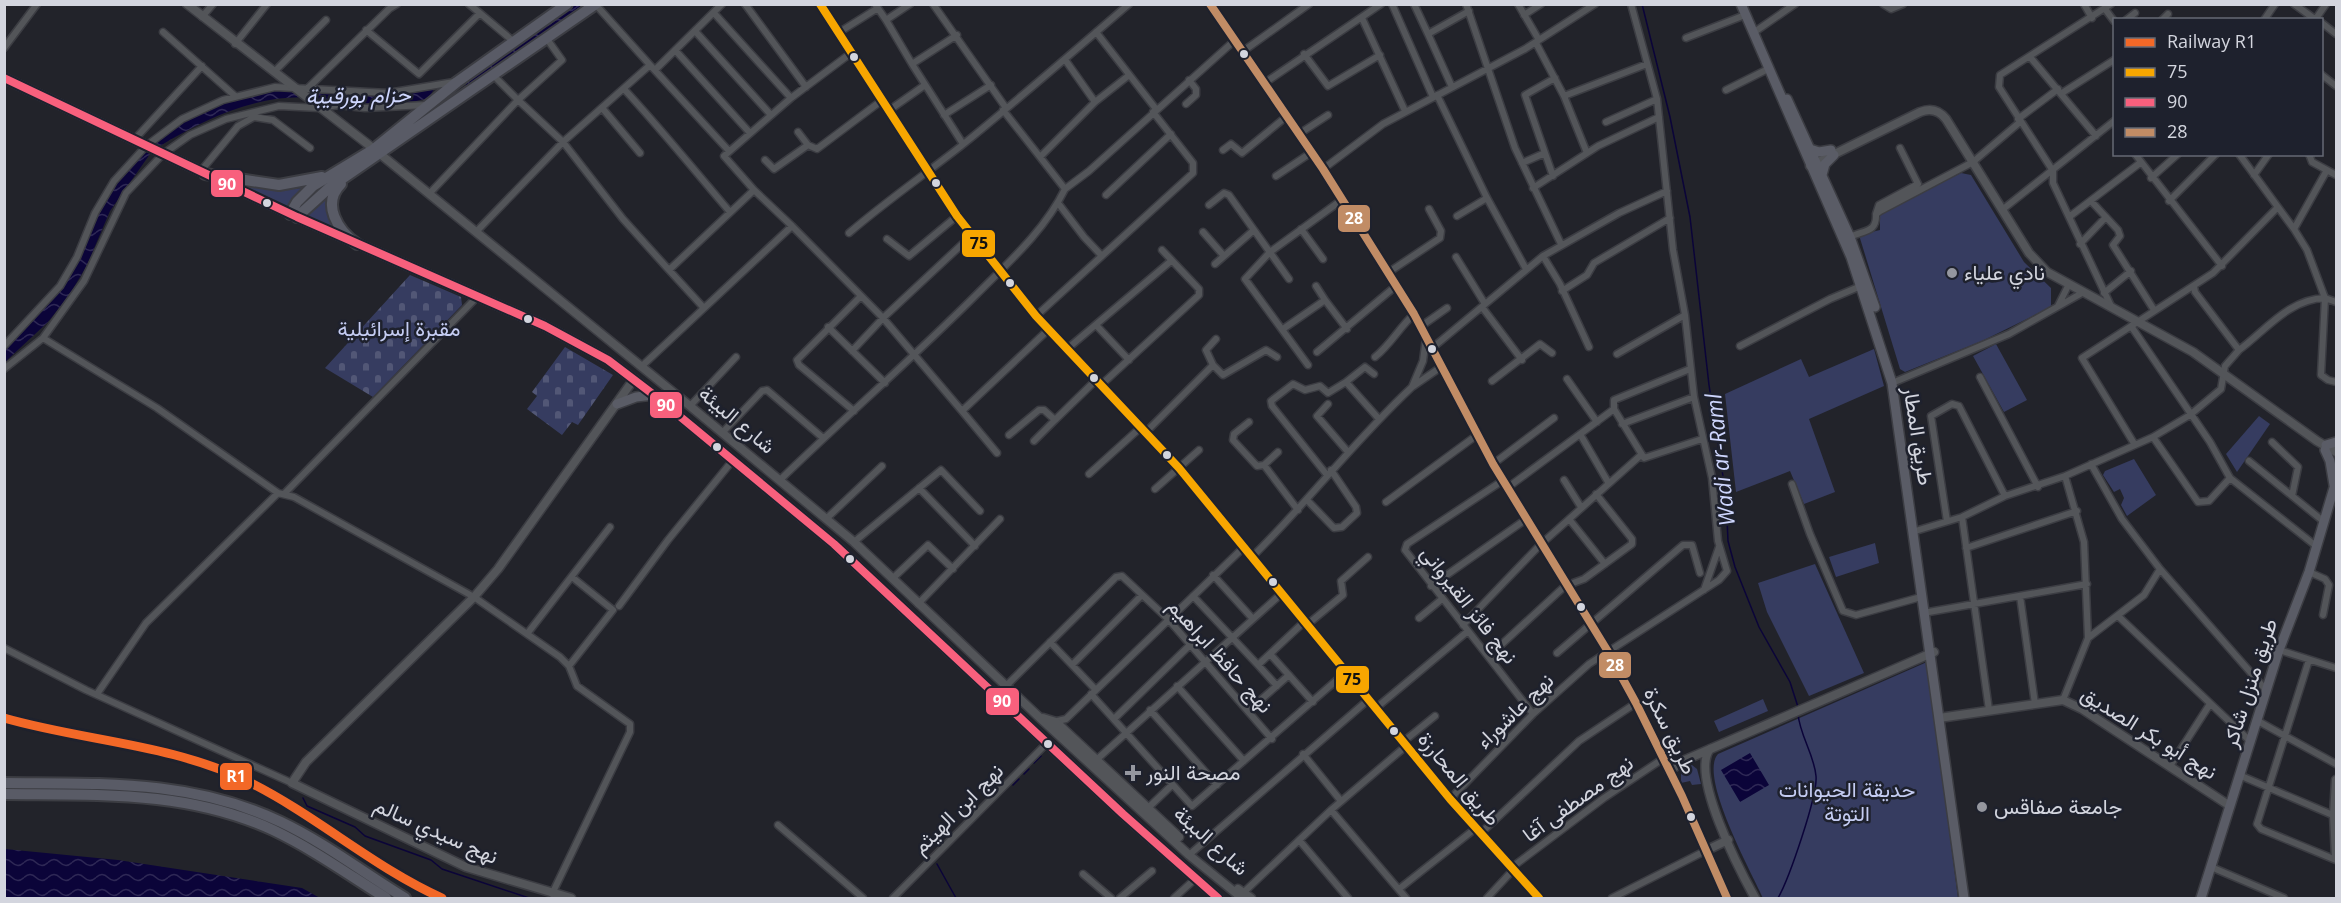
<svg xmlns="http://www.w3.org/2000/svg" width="2341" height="903" viewBox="0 0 2341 903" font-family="'Open Sans',Vazirmatn,sans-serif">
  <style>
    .green { fill: #363c60 }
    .cemetery { fill: url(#cemetery-stones) }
    .water { fill: url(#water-waves) }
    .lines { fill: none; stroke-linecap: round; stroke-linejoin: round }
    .stream { stroke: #0b0439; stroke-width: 1.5 }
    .street-casing { stroke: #3c3d43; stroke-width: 9 }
    .secondary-casing { stroke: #3c3d43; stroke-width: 11 }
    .primary-casing { stroke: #3c3d43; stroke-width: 12 }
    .highway-casing { stroke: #3c3d43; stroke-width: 14 }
    .street { stroke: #535559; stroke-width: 6 }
    .secondary { stroke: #535559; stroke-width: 8 }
    .primary { stroke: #5a5c66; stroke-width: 9 }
    .highway { stroke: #595b66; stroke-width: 10 }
    .rail { stroke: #58595e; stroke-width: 1.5; stroke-dasharray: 3 6; stroke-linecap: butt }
    .bus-1-casing { stroke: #1e212d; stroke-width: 12 }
    .bus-2-casing { stroke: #1e212d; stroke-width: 12 }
    .bus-3-casing { stroke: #1e212d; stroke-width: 12 }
    .bus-1 { stroke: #f7a600; stroke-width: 8 }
    .bus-2 { stroke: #f8607d; stroke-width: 8 }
    .bus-3 { stroke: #c18c65; stroke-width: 8 }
    .rail-1-casing { stroke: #1e212d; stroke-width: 14 }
    .rail-1 { stroke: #f36827; stroke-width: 9 }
    .bus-dot { fill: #d3d5de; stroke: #1e212d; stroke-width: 2 }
    .poi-dot { fill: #95979f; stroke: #1e212d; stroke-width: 2 }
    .labels { text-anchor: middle; stroke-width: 5; stroke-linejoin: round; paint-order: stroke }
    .poi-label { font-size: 21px; fill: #d3d5de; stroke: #1e212d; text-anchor: start }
    .park-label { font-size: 21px; fill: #c4ccf2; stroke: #1e212d }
    .street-label { font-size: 21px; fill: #d3d5de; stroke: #1e212d }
    .water-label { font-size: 22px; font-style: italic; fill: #ced6fd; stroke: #1e212d }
    .line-badge { stroke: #1e212d; stroke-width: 2 }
    .badge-label { font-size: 16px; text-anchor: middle; font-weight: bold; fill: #fff }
    .pale-badge-label { font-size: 16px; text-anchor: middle; font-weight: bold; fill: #111 }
  </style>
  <defs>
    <pattern id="cemetery-stones" width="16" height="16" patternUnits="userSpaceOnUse" patternTransform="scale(1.5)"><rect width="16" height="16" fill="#363c60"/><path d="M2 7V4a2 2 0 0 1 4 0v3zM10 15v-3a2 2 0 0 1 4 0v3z" fill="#525776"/></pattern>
    <pattern id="water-waves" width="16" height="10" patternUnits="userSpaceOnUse" patternTransform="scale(1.5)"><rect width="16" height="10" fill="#0b0439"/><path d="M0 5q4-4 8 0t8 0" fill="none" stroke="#2e2855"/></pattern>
  </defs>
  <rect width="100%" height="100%" fill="#22232a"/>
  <!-- green -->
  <path class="green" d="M1961,173L1971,175L2024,262L2051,288V307L1982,341L1905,372L1900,369L1859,235L1880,230V212Z
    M237,185L277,190L302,188L286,208Z
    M329,197L328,213L333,228L306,217L308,211Z
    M1996,344L2027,400L2004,412L1973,356Z
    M1874,349L1884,386L1809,419L1835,492L1804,504L1790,471L1736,492L1725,394L1801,359L1809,377Z
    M2259,416L2270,424L2237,472L2226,454Z
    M2134,459L2156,495L2127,516L2121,505L2124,498L2120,489L2114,492L2103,475L2105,471Z
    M1875,543L1879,563L1836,577L1829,557Z
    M1815,564L1864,673L1809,696L1767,612L1758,583Z
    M1927,662L1958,898H1763C1752,873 1698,776 1718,754Z
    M1763,699L1768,711L1719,732L1714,721Z
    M1692,765L1697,769L1701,784L1692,785L1690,781L1681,783V770Z"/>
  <!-- cemetery -->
  <path class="cemetery" d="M410,275L461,297L462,305L373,397L325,368Z
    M565,347L613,375L578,425L572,422L562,435L527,409L537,396L532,392Z"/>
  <!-- water -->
  <path class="water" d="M571,5H591L465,87L469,77Z
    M435,87L429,98C390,109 354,102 315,98C259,93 206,118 160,146L151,142C191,110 241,90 292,90C324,90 357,96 389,94C404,93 420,89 435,87Z
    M143,150L150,154L110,211L87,265L70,294L48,322L5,362V348L52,298L112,186Z
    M1750,753L1769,785L1740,802L1721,770Z
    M5,849L118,860L302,888L320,898H5Z"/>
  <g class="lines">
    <!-- stream -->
    <path class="stream" d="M1642,4L1670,117L1690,217L1709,385L1726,496L1728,541L1735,567L1759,627L1790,682L1798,707
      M1034,763L1041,756
      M1024,774L1029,769
      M1013,785L1019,779
      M303,798L307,806L355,827L365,836L431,860L442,869L529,898
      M937,864L956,898
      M1778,898C1789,879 1818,795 1816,776C1814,754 1800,736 1798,714"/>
    <!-- street casing -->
    <g class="street-casing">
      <path id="street" d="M469,4L513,41
        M745,4L806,87
        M875,4L886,20L910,4
        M933,4L1006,108
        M1392,4L1433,97
        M1414,4L1428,34
        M1466,4L1515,148L1561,244
        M1518,4L1539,40
        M1883,4L1891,9L1903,4
        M2084,4L2092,18
        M2111,4L2000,75L1999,87L2053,171V183L2111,306
        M2294,4L2316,20
        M596,5L650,65
        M2105,9L2114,21
        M714,13L791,98
        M1524,15L1541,4
        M202,17L213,4
        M1362,18L1405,111
        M886,20L912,64L957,35
        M2126,20L2135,13
        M2162,20L2168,14
        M2264,20L2275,4
        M2315,20L2326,4
        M2322,23L2336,34
        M366,30L419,74L479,14
        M695,31L771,115
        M163,32L235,96
        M1096,32L1156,109
        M838,33L878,8
        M1753,33L1795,4
        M1686,38L1745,15
        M1536,43L1564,96L1647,64
        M235,44L267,4
        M4,48L37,4
        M675,50L750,133
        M1242,52L1309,4
        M1304,54L1328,86L1380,55
        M2030,57L2096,136
        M1066,61L1095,102
        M912,64L963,144
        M655,70L722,4
        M274,72L326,20
        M2322,75L2336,86
        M494,76L518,100L562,60L547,39
        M1128,76L1095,102L1040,157L1065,189L1089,171L1234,41
        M1263,84L1381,4
        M1452,87L1428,34L1469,11
        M307,89L389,9L397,4
        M624,89C661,129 695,171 730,212
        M1726,90L1768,69
        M2062,93L2114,60
        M1437,95L1487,198L1526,269
        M1564,96L1587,153
        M1186,104L1196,95V89L1189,80
        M427,105L365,108L339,105L319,108L279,106L226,119L190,135L163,154L126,193L84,281L43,338L157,408L278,493L294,497L474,597L560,657L569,666L577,686L630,724V732L552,894
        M603,109L640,153
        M1003,110L1040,157
        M888,111L925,85
        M944,115L991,85
        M2018,119L2058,89
        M1606,122L1657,99
        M798,132L808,145
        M1299,134L1328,115
        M134,140L202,66
        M1223,150L1231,144L1242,153L1287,116
        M1545,153L1553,176
        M2135,154L2222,266
        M2239,154L2294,229L2307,250L2325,298L2336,302
        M2309,154L2312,162L2336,175
        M765,160L774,169L808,145L817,149L881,101
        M1522,163L1545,153L1525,95L1555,78
        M1323,169L1383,124L1525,49L1595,4
        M200,172L238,126L254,117L273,120L310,148
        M2254,175L2269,154
        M1276,176L1312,152
        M2151,178L2178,154
        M1533,188L1598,146L1659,117
        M429,194L518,100L563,142L623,219L669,270L754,190L724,156L791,98L851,53
        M1106,195L1171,134
        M2091,201L2118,230L2120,236L2113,245L2154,310
        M2169,201L2216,154
        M1058,203L1084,237L1102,256
        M1209,205L1224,193L1229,195L1289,279
        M2002,210L2114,121
        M1876,214L1879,205L1918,184L1900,148
        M1457,216L1487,198
        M2069,217L2140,163
        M792,226L883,318L962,411L1048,330
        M1301,229L1323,259
        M2294,229L2327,170
        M476,232L563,142L650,65L729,151
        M1203,232L1224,256
        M849,233C885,202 924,175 961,146C1018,100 1073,52 1129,4
        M1850,237C1864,230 1877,233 1876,214L1880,211L1973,162L2020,122
        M887,239L909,256L957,216
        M2080,244L2106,217
        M1543,256L1560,284L1589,347
        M1456,257L1485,304
        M1215,264L1254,230
        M669,270L703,307
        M1389,272L1440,238L1441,231L1429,209
        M1316,286L1325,300
        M1562,291L1587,275L1594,263L1670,218
        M2104,293L2131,271
        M2058,306L2068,286
        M1482,307L1522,360
        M1036,316L1193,173V163L1153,112
        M1096,325L1129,360
        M2131,326L2210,442L2230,478L2316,546
        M828,327L885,383
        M1420,327L1447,308
        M1283,329L1325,300L1347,329
        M1426,338L1423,361L1412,387L1441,367
        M4,346L60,286L77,257L95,213L114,181L146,146L182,119L223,100L275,87L388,93L454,82
        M1740,346L1830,299L1861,286
        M1067,349L1171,261
        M1431,349L1543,256L1619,213L1667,191
        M2239,350C2266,330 2289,299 2325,298L2321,375L2328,380L2336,382
        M852,351L883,318L972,235
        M1317,352L1397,285
        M1617,354L1685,315
        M1375,357C1391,344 1399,328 1414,314
        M1213,365L1206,350L1216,339
        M1308,365L1245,279L1270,252L1343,199
        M642,366L792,226L754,190
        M4,369L43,338
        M1690,369L1614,400V409L1644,458L1702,439
        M1374,374L1365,367L1346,382L1379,419
        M1980,377L2038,487
        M1567,379L1597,422
        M1492,381L1540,344L1552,353
        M1897,381L2009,334L2082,293
        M1101,385L1199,295V289L1162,250
        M1328,404L1317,416L1348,452
        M690,406L736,357
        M854,411L799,365L797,360L861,296
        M962,411L997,453
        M1249,422L1234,434L1233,440L1257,466L1264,465L1298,510
        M1622,424L1694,397
        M723,432L762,391L767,390L823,438
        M1145,433L1213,365L1223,375L1266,350L1277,357
        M1580,434L1608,482
        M1009,435L1039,410H1044L1055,420L1096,380
        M2153,437L2198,502L2209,501L2230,478
        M1034,441L1055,420
        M2272,442L2298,467L2292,496
        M2135,445L2082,358L2213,273L2277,208
        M2249,461L2323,521
        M1493,464L1554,418
        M2091,464L2122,519L2160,569L2266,690
        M1264,465L1278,452
        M1089,474L1140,428
        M1327,475L1272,406L1271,401L1293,384L1305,390L1320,386L1328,393L1346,382
        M780,480C845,417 913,358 977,294C1009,262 1045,230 1065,189
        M1564,480L1581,507
        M1502,481L1407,544L1405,550L1533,714
        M1792,484L1810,534L1843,611L1856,615L1921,597
        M919,488L975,546
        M1507,488L1614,409
        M1155,489L1199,450
        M284,494L478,296
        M1307,500L1334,528L1342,527L1357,513L1356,507L1331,470
        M1386,502L1477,435
        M1962,517L1989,710
        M826,519L882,466
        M1569,519L1605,564
        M1947,521L1931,416L1952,404L1959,406L2005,496
        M1912,532L1962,517L2005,496L2065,476
        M854,542L941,470L980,511
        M1966,548L2077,511
        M1252,557C1308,502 1355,440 1412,387
        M2309,572L2325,579L2329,585L2323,615
        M1213,575L1253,619
        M892,579L928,545L953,569
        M1431,586L1525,520
        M1704,590L1719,547
        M1193,596L1258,665L1305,621
        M2020,596L2035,704
        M918,604L1000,519
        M619,606L668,540L733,460
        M1923,613L2087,584
        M2118,616L2250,741
        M1419,618L1442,599
        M1308,624L1343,595L1341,581L1368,557
        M1463,625L1540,545L1641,455
        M527,634L610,527
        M2088,638L2144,595L2160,569
        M1050,642L1095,689
        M4,648L86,690L292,783
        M2279,650L2336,668
        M1557,653L1683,545H1692L1700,573
        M1270,654L1313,702
        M1489,656L1565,586L1584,579L1632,544V539L1596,494
        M2309,660L2257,824L2261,829L2336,860
        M1072,665L1142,595
        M1258,665L1277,686
        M569,666L613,610L572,577
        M1006,686L1116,577L1122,576L1168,619L1272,739
        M1177,686L1244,761
        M97,694L146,623L278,493
        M1091,694L1192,806L1346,672
        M2063,700L2088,638L2084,542L2065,476L2153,437L2190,415L2221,389L2225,366L2239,350L2195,292L2194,286
        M1376,708L1468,631
        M1150,710L1217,785
        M1248,711L1289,675
        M1114,719L1191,644
        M2256,720L2336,764
        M1053,722L1066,719L1244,547
        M1403,742L1435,716
        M1303,754L1341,801
        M1094,762L1281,594
        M2170,766L2210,704
        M2239,775L2335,816
        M1450,799L1533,714L1589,664L1719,580L1727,571L1718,541L1712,478L1694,397L1685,315L1673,250L1657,99L1631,4
        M1148,808L1172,785
        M1331,810L1406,898
        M778,825L863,898
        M1481,833L1579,741L1636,703
        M1299,840L1348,898
        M1189,855L1368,700
        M2211,867L2284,898
        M1511,868L1604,798L1664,758
        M1083,874L1111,898
        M1399,889L1476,828
        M1243,893L1331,810L1406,746
        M893,898L1047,743
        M1120,898L1152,871
        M1174,898L1194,880
        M1487,898L1513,870
        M1612,898L1707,850"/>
    </g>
    <!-- secondary casing -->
    <g class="secondary-casing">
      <path id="secondary" d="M187,4L374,149L690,406L854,542L1040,718L1189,855L1242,898
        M820,4L957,216L1036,316L1179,468L1450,799L1539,898
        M1210,4L1323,169L1414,314L1493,464L1607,650L1636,703L1682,796L1727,898
        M1810,166L1920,112C1930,108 1939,110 1946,119L2029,253L2047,272L2193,352L2317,441L2336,452
        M1043,718L1056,722L1179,837
        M1939,718L2063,700L2082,709L2230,806
        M1710,749C1690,775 1740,871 1755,898
        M1669,771L1685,760L1934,652
        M2336,780L2334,815L2336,857
        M1707,850L1728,840
        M1238,889L1251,898
        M571,898L466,867L292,783L306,762L474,597L498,569L634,379"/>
    </g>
    <!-- primary casing -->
    <g class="primary-casing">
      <path id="primary" d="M1741,4L1851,257L1892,383L1964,898
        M4,78L297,217L545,326L608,360L654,395L834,544L1123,814L1218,898
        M1787,99L1850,237L1875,307
        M1810,149L1819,152L1831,150
        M1822,175L1825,164L1834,155
        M617,404L636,397L654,395
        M2326,445L2336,442
        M2325,450L2330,461L2334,485
        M2201,898L2279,650L2309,572L2336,481"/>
    </g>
    <!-- highway casing -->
    <g class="highway-casing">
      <path id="highway" d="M205,174L279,185L322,177
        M341,184C321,204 338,231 357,244
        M290,214L297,202L313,186L374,149L457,82L567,4
        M297,217L329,188L596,4
        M4,783C101,784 191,779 281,822C325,843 364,873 405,898
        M4,794C97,795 187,790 273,830C313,849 349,875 386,898"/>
    </g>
    <!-- street -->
    <use href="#street" class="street"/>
    <!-- secondary -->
    <use href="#secondary" class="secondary"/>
    <!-- primary -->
    <use href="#primary" class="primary"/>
    <!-- highway -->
    <use href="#highway" class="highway"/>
    <!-- rail -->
    <path class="rail" d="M4,721C83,743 168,748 243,783C311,814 367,867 435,898"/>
    <!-- bus-1 casing -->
    <g class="bus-1-casing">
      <path id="bus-1" d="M820,4L957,216L1036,316L1179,468L1450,799L1539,898"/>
    </g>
    <!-- bus-2 casing -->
    <g class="bus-2-casing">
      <path id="bus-2" d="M4,78L297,217L545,326L608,360L654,395L834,544L1123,814L1218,898"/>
    </g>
    <!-- bus-3 casing -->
    <g class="bus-3-casing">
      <path id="bus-3" d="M1210,4L1323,169L1414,314L1493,464L1607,650L1636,703L1682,796L1727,898"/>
    </g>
    <!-- bus-1 -->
    <use href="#bus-1" class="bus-1"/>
    <!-- bus-2 -->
    <use href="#bus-2" class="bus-2"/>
    <!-- bus-3 -->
    <use href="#bus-3" class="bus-3"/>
    <!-- rail-1 casing -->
    <g class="rail-1-casing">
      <path id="rail-1" d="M4,718C84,741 172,744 247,781C316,815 373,867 442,898"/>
    </g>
    <!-- rail-1 -->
    <use href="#rail-1" class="rail-1"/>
  </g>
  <!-- markers -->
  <g class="bus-dot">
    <circle cx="1244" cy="54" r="5"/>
    <circle cx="854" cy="57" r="5"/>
    <circle cx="936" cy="183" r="5"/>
    <circle cx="267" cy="203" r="5"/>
    <circle cx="1010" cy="283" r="5"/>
    <circle cx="528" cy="319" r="5"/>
    <circle cx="1432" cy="349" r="5"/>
    <circle cx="1094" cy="378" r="5"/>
    <circle cx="717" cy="447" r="5"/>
    <circle cx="1167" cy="455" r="5"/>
    <circle cx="850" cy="559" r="5"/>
    <circle cx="1273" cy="582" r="5"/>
    <circle cx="1581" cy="607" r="5"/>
    <circle cx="1394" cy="731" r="5"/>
    <circle cx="1048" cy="744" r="5"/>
    <circle cx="1691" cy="817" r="5"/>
  </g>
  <g class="poi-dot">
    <circle cx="1952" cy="273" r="6"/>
    <path d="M1130 764h6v6h6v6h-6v6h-6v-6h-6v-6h6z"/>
    <circle cx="1982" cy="807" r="6"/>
  </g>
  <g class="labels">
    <!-- poi labels -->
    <g class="poi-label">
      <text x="1964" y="280">نادي علياء</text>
      <text x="1146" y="780">مصحة النور</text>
      <text x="1994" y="814">جامعة صفاقس</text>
    </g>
    <!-- park labels -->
    <g class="park-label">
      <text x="399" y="336">مقبرة إسرائيلية</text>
      <text x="1847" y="797">حديقة الحيوانات<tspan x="1847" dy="24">التوتة</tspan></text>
    </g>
    <!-- street labels -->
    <g class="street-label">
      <text transform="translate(737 420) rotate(40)" y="7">شارع البيئة</text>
      <text transform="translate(1918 436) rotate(81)" y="7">طريق المطار</text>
      <text transform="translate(1469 605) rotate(52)" y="7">نهج فائز القيرواني</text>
      <text transform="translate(1220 656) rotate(48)" y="7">نهج حافظ ابراهيم</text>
      <text transform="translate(2250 683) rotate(-72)" y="7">طريق منزل شاكر</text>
      <text transform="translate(1515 711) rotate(-44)" y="7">نهج عاشوراء</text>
      <text transform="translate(1670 731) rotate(64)" y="7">طريق سكرة</text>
      <text transform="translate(2149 733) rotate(32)" y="7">نهج أبو بكر الصديق</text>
      <text transform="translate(1459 779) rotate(50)" y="7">طريق المحارزة</text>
      <text transform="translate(1578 799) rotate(-36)" y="7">نهج مصطفى آغا</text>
      <text transform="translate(958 809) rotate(-45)" y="7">نهج ابن الهيثم</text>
      <text transform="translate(436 831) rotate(24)" y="7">نهج سيدي سالم</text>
      <text transform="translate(1211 841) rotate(42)" y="7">شارع البيئة</text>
    </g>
    <!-- water labels -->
    <g class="water-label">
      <text transform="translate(358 95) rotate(-1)" y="8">حزام بورقيبة</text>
      <text transform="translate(1720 460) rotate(-96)" y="8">Wadi ar-Raml</text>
    </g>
  </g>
  <g class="line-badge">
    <rect x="210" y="169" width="34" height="29" rx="6" fill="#f8607d"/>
    <rect x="1337" y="204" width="34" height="29" rx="6" fill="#c18c65"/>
    <rect x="961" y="229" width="35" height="29" rx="6" fill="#f7a600"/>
    <rect x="649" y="391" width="34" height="28" rx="6" fill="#f8607d"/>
    <rect x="1598" y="651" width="34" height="28" rx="6" fill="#c18c65"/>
    <rect x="1335" y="665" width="35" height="29" rx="6" fill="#f7a600"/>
    <rect x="985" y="687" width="35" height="29" rx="6" fill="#f8607d"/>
    <rect x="219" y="762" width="34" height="29" rx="6" fill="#f36827"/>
  </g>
  <g class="badge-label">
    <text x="227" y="190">90</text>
    <text x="1354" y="224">28</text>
    <text x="666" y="411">90</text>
    <text x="1615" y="671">28</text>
    <text x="1002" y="707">90</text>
    <text x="236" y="782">R1</text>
  </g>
  <g class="pale-badge-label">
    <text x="979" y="249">75</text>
    <text x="1352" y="685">75</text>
  </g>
  <!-- border -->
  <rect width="2341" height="903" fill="none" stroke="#d3d5de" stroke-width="12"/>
  <!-- legend -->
  <rect x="2113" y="18" width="210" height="138" fill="#1e212d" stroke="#666974" stroke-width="1.5"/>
  <rect x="2125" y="38" width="30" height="9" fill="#f36827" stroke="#666974" stroke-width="1.5"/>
  <text x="2167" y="48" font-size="18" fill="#d3d5de">Railway R1</text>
  <rect x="2125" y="68" width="30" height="9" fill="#f7a600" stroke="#666974" stroke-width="1.5"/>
  <text x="2167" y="78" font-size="18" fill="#d3d5de">75</text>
  <rect x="2125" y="98" width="30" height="9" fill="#f8607d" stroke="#666974" stroke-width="1.5"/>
  <text x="2167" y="108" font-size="18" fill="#d3d5de">90</text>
  <rect x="2125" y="128" width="30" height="9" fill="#c18c65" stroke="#666974" stroke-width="1.5"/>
  <text x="2167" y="138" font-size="18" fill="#d3d5de">28</text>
</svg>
